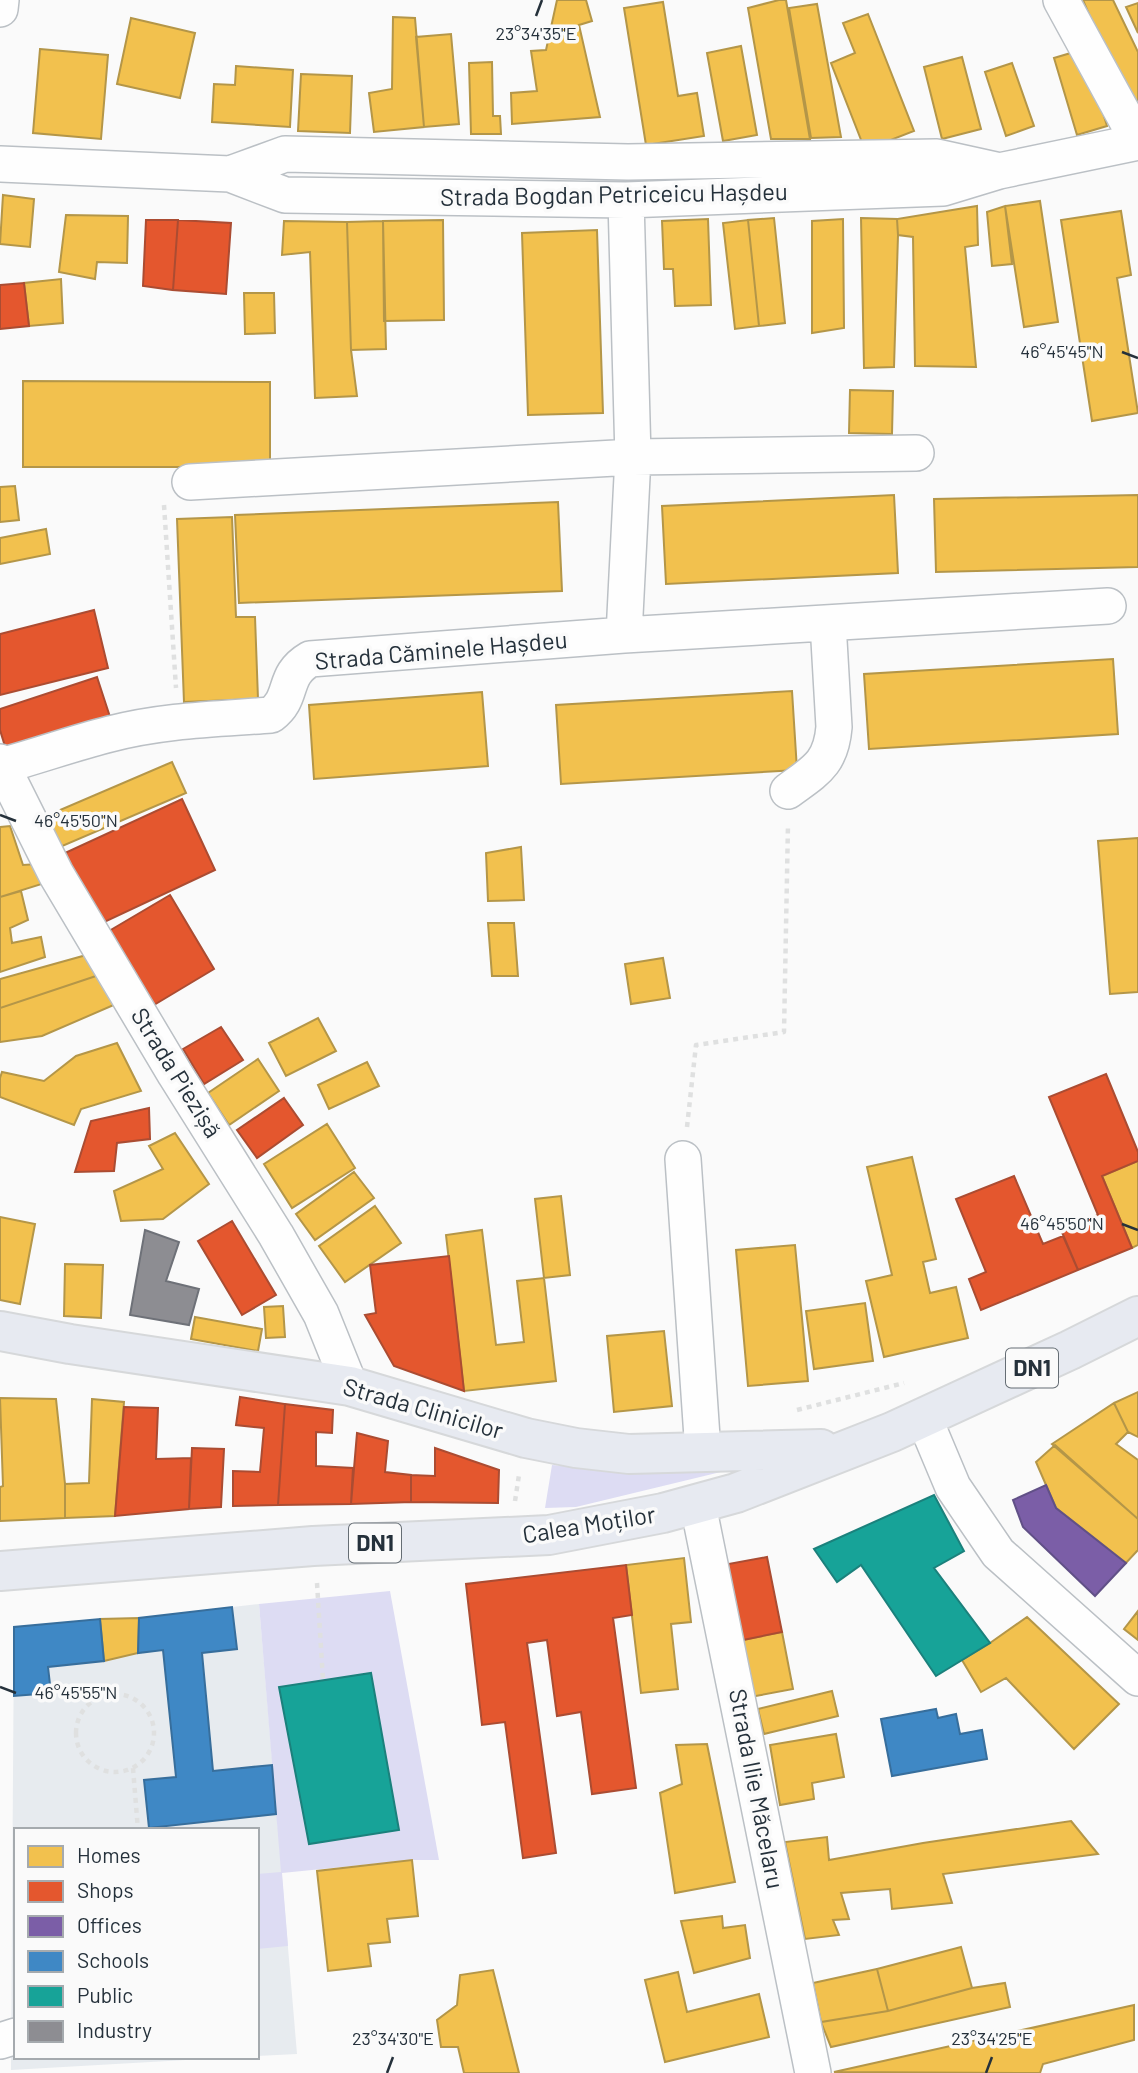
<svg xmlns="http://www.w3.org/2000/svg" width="1138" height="2073" viewBox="0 0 1138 2073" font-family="Barlow,sans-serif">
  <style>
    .built { fill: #e7ebef }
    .green { fill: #dddcf3 }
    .homes { fill: #f2c14e; stroke: #b49648; stroke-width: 2 }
    .shops { fill: #e4572e; stroke: #ab4c32; stroke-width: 2 }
    .offices { fill: #7b5ea7; stroke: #615087; stroke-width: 2 }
    .schools { fill: #3f88c5; stroke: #376e9c; stroke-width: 2 }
    .public { fill: #17a398; stroke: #1b817c; stroke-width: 2 }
    .industry { fill: #8d8d92; stroke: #6e7178; stroke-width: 2 }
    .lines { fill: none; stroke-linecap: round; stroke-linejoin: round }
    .minor-casing { stroke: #bbc0c5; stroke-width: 38 }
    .major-casing { stroke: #d6d8da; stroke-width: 42 }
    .path { stroke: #dfe0e0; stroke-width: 4.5; stroke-dasharray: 5 5; stroke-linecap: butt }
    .minor { stroke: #fefefe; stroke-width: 35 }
    .major { stroke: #e7eaf1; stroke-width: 38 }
    .ticks { fill: none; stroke: #25313b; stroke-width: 2.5 }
    .labels { text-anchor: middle; stroke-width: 7; stroke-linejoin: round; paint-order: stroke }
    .shield { fill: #fafafa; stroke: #656d74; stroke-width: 2 }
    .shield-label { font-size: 23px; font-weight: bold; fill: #25313b }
    .street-label { font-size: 24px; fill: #25313b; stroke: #fafafa }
    .ticks-label { font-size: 18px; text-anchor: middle; fill: #25313b; stroke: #fafafa; stroke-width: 7; stroke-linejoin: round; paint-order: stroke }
  </style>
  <rect width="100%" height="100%" fill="#fafafa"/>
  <!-- built -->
  <path class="built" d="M259,1604L297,2054L257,2056V1830H16V2057H238L11,2070L14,1627L100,1619L139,1618Z"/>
  <!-- green -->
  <path class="green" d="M552,1465L615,1470H729L576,1507L545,1508Z
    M390,1591L439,1860H412L282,1873L288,1946L257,1949V1874L281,1872L259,1604Z"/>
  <!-- homes -->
  <path class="homes" d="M557,0H586L592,21L579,25L600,117L512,124L511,93L537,91L531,51L546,50Z
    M779,0H786L810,139H771L748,8Z
    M1083,0H1113L1138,52V106L1129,110Z
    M663,2L678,96L697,93L704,136L646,145L624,8Z
    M1138,3V33L1126,7Z
    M817,4L841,137L811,138L789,8Z
    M868,14L914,131L865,150L831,63L855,53L843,23Z
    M393,17L415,18L424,127L374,132L369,93L392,89Z
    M131,18L195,33L180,98L117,84Z
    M451,34L459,124L424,127L416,37Z
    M741,46L757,135L723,141L707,53Z
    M40,49L108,55L101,139L33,133Z
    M1084,49L1107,126L1077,135L1054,58Z
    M962,57L981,129L942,139L924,67Z
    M492,62L493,116H500L501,134H471L469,63Z
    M1012,63L1034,126L1006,136L985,72Z
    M236,66L293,70L290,127L212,122L214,84L235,85Z
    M301,74L352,76L350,133L298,131Z
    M3,195L34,199L30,247L0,244Z
    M1040,201L1058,322L1024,327L1005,206Z
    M977,206L978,245L965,247L976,367L915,366L913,237L898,235L897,219Z
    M1005,206L1012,264L992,266L987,212Z
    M1121,211L1131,275L1117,278L1138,413L1092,421L1061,220Z
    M66,215L128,216L127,263L97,262L95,279L59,272Z
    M774,218L785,323L759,326L748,220Z
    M861,218L897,219L898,235L894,367L864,368Z
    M708,219L711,305L675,306L673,269H664L662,221Z
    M843,219L844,328L812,333V221Z
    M443,220L444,320L384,321L383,221Z
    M748,220L759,326L735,329L723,223Z
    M284,221L347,222L351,350L357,396L315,398L310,252L282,255Z
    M383,221L386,349L351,350L347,222Z
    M597,230L603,413L528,415L522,233Z
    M61,279L63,323L29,326L24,283Z
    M244,293H274L275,333L245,334Z
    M23,381L270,382V467H23Z
    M850,390L893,391L892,434L849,433Z
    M15,486L19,520L0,522V487Z
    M894,495L898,573L666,584L662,506Z
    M1138,495V567L936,572L934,499Z
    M558,502L562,591L239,603L235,515Z
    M232,517L236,617H255L258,699L184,702L177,519Z
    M46,529L50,554L0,564V538Z
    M1113,659L1118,734L869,749L864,674Z
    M792,691L797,770L561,784L556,705Z
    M482,692L488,766L314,779L309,705Z
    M172,762L186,793L60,847L46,816Z
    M10,826L23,865L38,864L48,882L0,897V827Z
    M1138,838V992L1110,994L1098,841Z
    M521,847L524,900L488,901L486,853Z
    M21,891L28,920L10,928L12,943L41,937L45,957L0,972V897Z
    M488,923H514L518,976H492Z
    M90,954L102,974L0,1008V979Z
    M663,958L670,998L631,1004L625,964Z
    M102,974L116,1004L42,1036L0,1042V1008Z
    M318,1018L336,1051L286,1076L269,1043Z
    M117,1043L141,1091L81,1109L74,1125L0,1097V1078L2,1072L44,1081L76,1056Z
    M258,1059L279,1091L229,1125L208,1093Z
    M367,1062L379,1086L329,1109L318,1085Z
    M327,1124L355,1168L292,1208L264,1164Z
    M175,1133L209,1184L163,1219L121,1221L114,1191L163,1169L149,1146Z
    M912,1157L936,1259L923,1262L930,1293L956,1287L968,1338L884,1357L866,1281L892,1275L867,1167Z
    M1138,1161V1245L1132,1248L1102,1176Z
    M354,1172L374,1198L315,1240L296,1214Z
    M561,1196L570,1275L544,1278L535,1199Z
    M375,1206L401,1243L345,1282L319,1246Z
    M0,1217L35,1224L20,1304L0,1300Z
    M482,1230L496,1345L524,1342L517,1281L544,1278L556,1381L464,1391L446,1235Z
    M795,1245L808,1381L748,1386L736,1250Z
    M65,1264L103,1265L101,1318L64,1316Z
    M865,1303L873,1361L814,1369L806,1311Z
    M283,1306L285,1337L266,1338L264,1307Z
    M195,1317L262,1329L258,1351L191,1339Z
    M664,1331L672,1406L614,1412L607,1336Z
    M1138,1392V1437L1128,1432L1114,1403Z
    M0,1398L56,1399L65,1484V1518L0,1521V1487L3,1486Z
    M92,1399L124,1402L115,1516L65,1518V1484L89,1483Z
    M1114,1403L1128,1432L1116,1444L1138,1460V1519L1052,1444Z
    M1055,1445L1138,1519V1550L1126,1563L1056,1508L1036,1462Z
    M684,1558L691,1622L671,1624L678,1689L641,1693L626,1565Z
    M1138,1611V1640L1124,1629Z
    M1027,1617L1119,1704L1074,1749L1006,1678L981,1692L962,1660L990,1643Z
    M139,1618L138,1653L104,1661L100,1619Z
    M782,1632L793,1689L750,1697L738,1641Z
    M832,1691L838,1716L764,1734L758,1709Z
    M836,1734L844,1777L812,1783L814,1799L780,1805L770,1745Z
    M707,1744L735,1882L675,1893L660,1793L682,1784L676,1745Z
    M1071,1821L1098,1854L943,1874L952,1903L892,1909L890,1889L841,1893L849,1919L833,1920L839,1935L805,1939L785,1842L827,1837L829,1860L923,1843Z
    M412,1860L418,1916L387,1919L390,1942L368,1944L371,1966L328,1971L317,1871Z
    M722,1916L723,1928L745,1925L750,1958L694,1973L681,1921Z
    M961,1947L972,1988L888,2011L877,1969Z
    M877,1969L888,2011L821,2022L813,1983Z
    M493,1970L519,2073H464L458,2047H441L437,2020L457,2005L460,1975Z
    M678,1972L687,2012L759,1994L769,2037L665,2062L645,1980Z
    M1005,1983L1010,2007L831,2047L821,2022L888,2011L972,1988Z
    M1134,2005V2040L1043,2064L1040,2073L834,2072Z"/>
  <!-- shops -->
  <path class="shops" d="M146,220H178L173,290L143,286Z
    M178,220L231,223L226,294L173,290Z
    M24,283L29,326L0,329V285Z
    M94,610L108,668L0,695V634Z
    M97,677L112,723L8,756L0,730V709Z
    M182,799L215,870L98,925L65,853Z
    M170,895L214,969L154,1005L109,931Z
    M221,1027L243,1060L204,1084L183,1049Z
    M1106,1074L1138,1152V1161L1102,1176L1132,1248L1078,1270L1061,1230L1098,1215L1049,1097Z
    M284,1098L303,1125L257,1158L237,1130Z
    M149,1108L150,1139L117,1143L114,1171L75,1172L91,1121Z
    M1014,1176L1043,1244L1063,1236L1078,1270L981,1310L969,1279L986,1272L956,1199Z
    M232,1221L276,1295L242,1315L198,1241Z
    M449,1256L461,1363L464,1391L394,1366L365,1315L376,1313L370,1265Z
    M240,1397L285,1404L278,1505L233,1506V1471L260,1472L264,1428L236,1425Z
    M285,1404L333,1410L332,1433L316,1432V1466L353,1468L351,1504L278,1505Z
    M124,1407L158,1408L156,1459L191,1458L189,1509L115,1516Z
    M357,1433L388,1441L385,1472L411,1475V1502L351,1504Z
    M192,1448L224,1449L221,1507L189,1509Z
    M435,1448L499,1470L498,1503L411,1502V1475L435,1476Z
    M767,1557L782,1632L738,1641L723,1565Z
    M626,1565L632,1615L613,1618L636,1788L592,1794L581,1712L557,1716L547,1640L527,1643L556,1853L523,1858L505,1722L482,1725L466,1584Z"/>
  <!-- offices -->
  <path class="offices" d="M1046,1485L1056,1508L1126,1563L1095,1596L1023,1527L1013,1500Z"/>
  <!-- schools -->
  <path class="schools" d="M232,1607L237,1649L202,1653L213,1771L272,1765L276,1814L149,1828L144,1780L176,1777L163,1650L138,1653L139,1618Z
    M100,1619L104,1661L48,1667L51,1693L14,1696V1627Z
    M936,1709L938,1718L956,1714L960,1734L982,1730L987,1759L892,1776L881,1719Z"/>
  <!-- public -->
  <path class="public" d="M934,1495L964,1551L934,1568L990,1643L936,1676L861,1565L837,1582L814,1549Z
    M371,1673L399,1830L309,1844L279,1687Z"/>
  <!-- industry -->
  <path class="industry" d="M145,1230L179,1242L166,1281L199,1289L189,1325L130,1315Z"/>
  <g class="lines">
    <!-- minor casing -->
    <g class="minor-casing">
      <path id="minor" d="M1061,0L1138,141
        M0,9L1,0
        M0,164L230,174L285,195L626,200L943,188L999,171L1138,142
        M230,174L285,154L628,162L937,157L996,170
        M190,482L633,457L916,453
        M624,635L633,457L626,200
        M0,762L56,874L175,1074L276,1235L321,1314L350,1386
        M1,766C38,756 74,743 110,734C163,720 218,719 271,715C295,697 281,676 310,659L624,635L1108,606
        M788,791C815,771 831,764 834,727L828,623
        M683,1159L703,1452
        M924,1418L953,1487L998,1553L1138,1678
        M698,1505L813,2073
        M0,2041L16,2036"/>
    </g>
    <!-- major casing -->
    <g class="major-casing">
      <path id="major" d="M0,1331L70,1344L350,1386L526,1438L576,1448L629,1454L821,1449
        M0,1571L313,1546L549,1535L663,1513L736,1493L892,1432L1070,1350L1138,1316"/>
    </g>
    <!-- path -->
    <path class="path" d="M164,505L176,688
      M687,1127L696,1045L784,1032L788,824
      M797,1410L904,1383
      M515,1501L519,1475
      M317,1583L323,1680
      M76 1733a39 39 0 1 1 78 0a39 39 0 1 1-78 0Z
      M133,1768L138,1830"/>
    <!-- minor -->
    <use href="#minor" class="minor"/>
    <!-- major -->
    <use href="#major" class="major"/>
  </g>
  <!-- ticks -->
  <path class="ticks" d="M536,16L542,0M1122,352L1138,358M0,815L16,821M1122,1224L1138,1230M0,1687L16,1693M387,2073L393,2057M986,2073L992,2057"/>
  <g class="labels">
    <!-- shield labels -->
    <g class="shield">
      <rect x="1006" y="1348.5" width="52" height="39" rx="5"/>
      <rect x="349" y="1523.5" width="52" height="39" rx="5"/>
    </g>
    <g class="shield-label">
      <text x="1032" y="1376">DN1</text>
      <text x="375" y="1551">DN1</text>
    </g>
    <!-- street labels -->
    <g class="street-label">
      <text transform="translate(614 195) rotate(-1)" y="8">Strada Bogdan Petriceicu Hașdeu</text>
      <text transform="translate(441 651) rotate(-5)" y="8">Strada Căminele Hașdeu</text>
      <text transform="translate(176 1073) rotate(58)" y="8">Strada Piezișă</text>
      <text transform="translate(423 1409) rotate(16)" y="8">Strada Clinicilor</text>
      <text transform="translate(589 1525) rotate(-9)" y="8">Calea Moților</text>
      <text transform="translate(756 1789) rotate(79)" y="8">Strada Ilie Măcelaru</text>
    </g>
  </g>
  <g class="ticks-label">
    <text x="536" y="40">23°34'35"E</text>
    <text x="1062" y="358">46°45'45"N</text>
    <text x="76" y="827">46°45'50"N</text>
    <text x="1062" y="1230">46°45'50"N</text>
    <text x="76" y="1699">46°45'55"N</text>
    <text x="393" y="2045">23°34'30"E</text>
    <text x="992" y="2045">23°34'25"E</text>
  </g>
  <!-- legend -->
  <rect x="14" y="1828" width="245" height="231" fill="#fafafa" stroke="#a5aaae" stroke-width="2"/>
  <rect x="28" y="1846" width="35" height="21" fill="#f2c14e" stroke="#a5aaae" stroke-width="2"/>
  <text x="77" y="1863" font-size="21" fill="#25313b">Homes</text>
  <rect x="28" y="1881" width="35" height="21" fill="#e4572e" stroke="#a5aaae" stroke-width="2"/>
  <text x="77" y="1898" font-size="21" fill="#25313b">Shops</text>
  <rect x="28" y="1916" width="35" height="21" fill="#7b5ea7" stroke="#a5aaae" stroke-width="2"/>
  <text x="77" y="1933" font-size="21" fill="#25313b">Offices</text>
  <rect x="28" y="1951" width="35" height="21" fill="#3f88c5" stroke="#a5aaae" stroke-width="2"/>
  <text x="77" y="1968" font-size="21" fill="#25313b">Schools</text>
  <rect x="28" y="1986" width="35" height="21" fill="#17a398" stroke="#a5aaae" stroke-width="2"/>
  <text x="77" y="2003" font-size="21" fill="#25313b">Public</text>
  <rect x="28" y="2021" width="35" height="21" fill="#8d8d92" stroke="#a5aaae" stroke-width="2"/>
  <text x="77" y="2038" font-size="21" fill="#25313b">Industry</text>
</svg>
